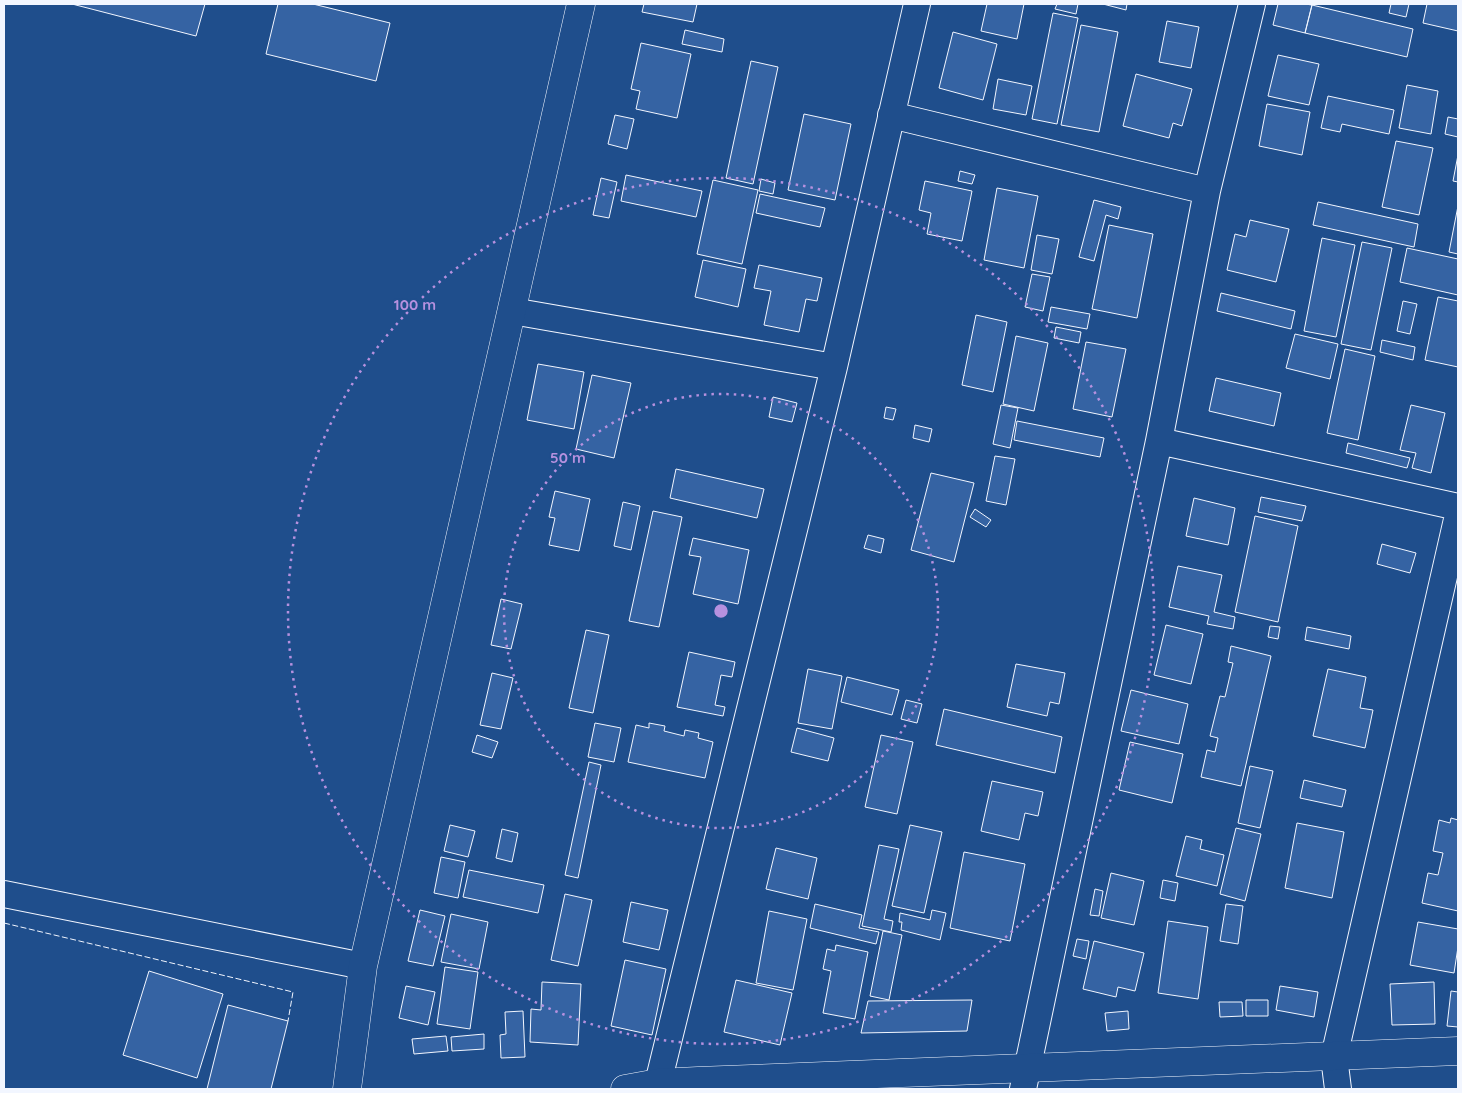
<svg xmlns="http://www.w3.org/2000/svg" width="1462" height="1093" viewBox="0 0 1462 1093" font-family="Quicksand,sans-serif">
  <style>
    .building { fill: #3563a3; stroke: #f2f6ff }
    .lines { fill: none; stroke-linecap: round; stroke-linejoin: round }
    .street-casing { stroke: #f2f6ff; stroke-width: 28 }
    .secondary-casing { stroke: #f2f6ff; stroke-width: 29 }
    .street { stroke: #1f4e8c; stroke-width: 26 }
    .secondary { stroke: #1f4e8c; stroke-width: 28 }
    .fence { stroke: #f2f6ff; stroke-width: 1; stroke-dasharray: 6 2.5; stroke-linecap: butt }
    .ring { fill: none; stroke: #b691df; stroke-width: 2.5; stroke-dasharray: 2.5 5 }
    .centre { fill: #b691df; stroke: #1f4e8c; stroke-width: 2.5 }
    .ring-label { font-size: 15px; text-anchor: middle; font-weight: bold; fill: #b691df; stroke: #1f4e8c; stroke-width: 4; stroke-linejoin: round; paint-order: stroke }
  </style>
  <rect width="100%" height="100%" fill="#1f4e8c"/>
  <!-- building -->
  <path class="building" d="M72,4H205L196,36Z
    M278,4H313L390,23L376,81L266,54Z
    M644,4H697L693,22L642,12Z
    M987,4H1024L1017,39L981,31Z
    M1057,4H1078L1076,14L1055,9Z
    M1103,4H1127L1126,10Z
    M1278,4H1305L1312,5L1305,33L1273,25Z
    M1391,4H1409L1406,17L1389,13Z
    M1427,4H1458V31L1423,23Z
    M1312,5L1413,29L1407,57L1305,33Z
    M1053,13L1078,18L1057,124L1032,119Z
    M1167,21L1199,27L1191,68L1159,62Z
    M1081,25L1118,32L1099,132L1061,125Z
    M685,30L724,39L722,52L682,44Z
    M953,32L997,44L983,100L939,88Z
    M641,43L691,54L677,118L636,109L640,91L631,89Z
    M1278,55L1319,64L1309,105L1268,96Z
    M751,61L778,67L753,184L726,178Z
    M1136,74L1192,89L1182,126L1173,123L1169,138L1123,126Z
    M998,79L1032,86L1026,115L993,109Z
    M1407,85L1438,91L1431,134L1399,128Z
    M1328,96L1394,110L1389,134L1342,124L1340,132L1321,128Z
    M1267,104L1310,112L1302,155L1259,146Z
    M804,114L851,124L835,200L788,190Z
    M615,115L634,119L627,149L608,144Z
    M1448,117L1458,119V137L1445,134Z
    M1396,141L1433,148L1419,215L1382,207Z
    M1458,155V182L1453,181Z
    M960,171L975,175L972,184L958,181Z
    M626,175L702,191L696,217L621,201Z
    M601,178L617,182L609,218L593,215Z
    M761,179L775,183L773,194L759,191Z
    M713,180L758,190L742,264L697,254Z
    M925,181L972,191L962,241L927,234L931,213L919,210Z
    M997,188L1038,196L1024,268L984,260Z
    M760,194L825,208L820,227L756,213Z
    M1094,200L1121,207L1118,219L1106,215L1094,261L1079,257Z
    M1318,202L1418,224L1414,247L1313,225Z
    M1458,206V254L1449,252Z
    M1250,220L1289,229L1276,282L1227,270L1235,234L1246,237Z
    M1109,225L1153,234L1137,318L1092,309Z
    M1037,235L1059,239L1052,274L1031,270Z
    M1322,238L1355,245L1336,337L1304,331Z
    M1362,242L1392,248L1371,350L1341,344Z
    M1407,248L1458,259V295L1400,282Z
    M703,260L746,269L738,307L695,297Z
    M759,265L822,278L817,301L806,299L799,332L764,325L771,291L754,288Z
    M1032,274L1050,277L1043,311L1025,307Z
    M1221,293L1295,311L1291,329L1217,311Z
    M1438,297L1458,301V367L1425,360Z
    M1403,301L1417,304L1410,334L1397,331Z
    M1051,307L1090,314L1087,329L1048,322Z
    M976,315L1007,322L993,392L962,385Z
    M1056,327L1081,332L1079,343L1054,338Z
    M1295,334L1338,344L1330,379L1286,368Z
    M1016,336L1048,343L1034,411L1003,404Z
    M1382,340L1415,347L1413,360L1380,352Z
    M1086,342L1126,349L1112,417L1073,409Z
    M1345,349L1375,356L1358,440L1327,433Z
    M538,364L584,372L574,429L527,420Z
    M592,375L631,383L614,458L576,449Z
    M1216,378L1281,393L1274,426L1209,411Z
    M773,397L797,403L792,422L769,417Z
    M1001,405L1018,408L1010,448L993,444Z
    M1411,405L1445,413L1431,473L1412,468L1416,453L1400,450Z
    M886,407L896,409L893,420L884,418Z
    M1017,421L1104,438L1100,457L1014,440Z
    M915,425L932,429L929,442L913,438Z
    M1348,443L1410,458L1407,468L1346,453Z
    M995,456L1015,459L1006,505L986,501Z
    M676,469L764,489L757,518L670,498Z
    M931,473L974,483L954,562L911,550Z
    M555,491L590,499L579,551L549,545L555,518L549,517Z
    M1261,497L1306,506L1302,521L1258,512Z
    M1194,498L1235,508L1228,545L1186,536Z
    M623,502L640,506L631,550L614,546Z
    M975,509L991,520L986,527L970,517Z
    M653,511L682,517L659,627L629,621Z
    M1255,516L1298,526L1278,622L1235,612Z
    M868,535L884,539L881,553L864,548Z
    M693,538L749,550L738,604L693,594L701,557L689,555Z
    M1382,544L1416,553L1410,573L1377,564Z
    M1178,566L1222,575L1214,612L1235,617L1233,629L1207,624L1209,616L1169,607Z
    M501,599L522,604L511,649L491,645Z
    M1166,625L1203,634L1191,684L1154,675Z
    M1270,626L1280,627L1278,639L1268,637Z
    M1307,627L1351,636L1349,649L1305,640Z
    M586,630L609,635L593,713L569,708Z
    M1231,646L1271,656L1241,786L1201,777L1207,750L1215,752L1218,738L1210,736L1220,696L1225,697L1233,663L1228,662Z
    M689,652L735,662L732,677L721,675L715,705L725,707L723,716L677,707Z
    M1016,664L1065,673L1059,704L1050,702L1047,716L1007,707Z
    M808,669L842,676L832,729L798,723Z
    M1328,669L1366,677L1360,708L1373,710L1365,748L1313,736Z
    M492,673L513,678L501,729L480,725Z
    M847,677L899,690L892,715L841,702Z
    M1131,690L1188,704L1179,744L1121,731Z
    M906,700L922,704L917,723L901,719Z
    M944,709L1062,737L1055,773L936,745Z
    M595,723L621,728L614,762L588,757Z
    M649,723L665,726L664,731L684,736L685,730L699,733L698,738L713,742L705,778L628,762L636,725L649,728Z
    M797,728L834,738L828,761L791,752Z
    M477,735L498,742L492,758L472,752Z
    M881,735L913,742L897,814L865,807Z
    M1130,742L1183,754L1172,803L1119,790Z
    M589,762L601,765L578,878L565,875Z
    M1250,766L1273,771L1260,828L1238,823Z
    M1304,780L1346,790L1342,807L1300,798Z
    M992,781L1043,792L1038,816L1025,813L1019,840L981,831Z
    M1451,818L1458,820V911L1422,903L1428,873L1438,875L1443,853L1433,851L1439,820L1450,823Z
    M1297,823L1344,832L1332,898L1285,888Z
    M450,825L475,831L468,857L444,851Z
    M910,825L942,832L924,913L892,906Z
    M1236,828L1261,834L1245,901L1220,894Z
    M502,829L518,833L512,862L496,858Z
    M1186,836L1202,840L1200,849L1224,855L1217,886L1176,876Z
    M879,845L899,849L884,919L893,921L891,932L862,926Z
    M776,848L817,858L808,899L766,889Z
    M964,852L1025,864L1010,941L950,928Z
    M441,857L465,862L458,898L434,893Z
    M469,870L544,885L538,913L463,897Z
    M1111,873L1144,881L1134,925L1101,918Z
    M1163,880L1178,883L1175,901L1160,898Z
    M1095,889L1103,891L1099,916L1090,915Z
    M565,894L592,900L578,966L551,960Z
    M631,902L668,910L659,950L623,942Z
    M815,904L862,915L859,928L879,932L876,944L810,928Z
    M1226,904L1243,906L1238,944L1220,941Z
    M420,910L445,916L433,966L408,961Z
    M932,910L946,913L940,940L901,930L902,922H899L900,913L930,920Z
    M769,911L807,919L793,990L756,983Z
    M451,914L488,922L479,969L441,962Z
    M1168,921L1208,927L1198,999L1158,993Z
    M1418,922L1458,929V947L1454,973L1410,965Z
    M883,931L902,935L889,1000L870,996Z
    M1077,939L1089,941L1086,959L1073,956Z
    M1094,941L1144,953L1135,991L1118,987L1116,997L1083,989Z
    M836,945L868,952L855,1019L823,1013L831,971L823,969L827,949L835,951Z
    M625,960L666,969L652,1035L611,1026Z
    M445,967L478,972L470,1029L437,1024Z
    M149,971L223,994L197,1078L123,1055Z
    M736,980L792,993L780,1045L724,1032Z
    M542,982L581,984L578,1045L530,1042L531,1009L541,1010Z
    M1434,982L1435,1024L1392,1025L1390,984Z
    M406,986L435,992L428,1025L399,1018Z
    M1280,986L1318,992L1314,1017L1276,1010Z
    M1451,991L1458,992V1027L1447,1026Z
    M972,1000L967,1031L861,1033L868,1001Z
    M1246,1000H1268V1016H1246Z
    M1219,1002H1242L1243,1016L1220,1017Z
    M228,1005L288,1021L271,1089H207Z
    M523,1011L525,1057L501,1058L500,1035L506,1034L505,1012Z
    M1128,1011L1129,1029L1107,1031L1105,1013Z
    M484,1034V1049L452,1051L451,1037Z
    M446,1036L448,1051L414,1054L412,1039Z"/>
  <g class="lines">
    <!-- street casing -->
    <g class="street-casing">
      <path id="street" d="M891,115L1207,191
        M512,311L834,367
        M1159,441L1458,507
        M4,894L363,966
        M658,1083L834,367L917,4
        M1023,1089L1159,441L1207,191L1252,4
        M1338,1089L1334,1057L1458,515"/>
    </g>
    <!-- secondary casing -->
    <g class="secondary-casing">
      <path id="secondary" d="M347,1089L363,966L581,4
        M625,1089L658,1083L698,1081L1458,1051"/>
    </g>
    <!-- street -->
    <use href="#street" class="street"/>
    <!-- secondary -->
    <use href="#secondary" class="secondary"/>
    <!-- fence -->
    <path class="fence" d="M4,923L293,992L288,1021"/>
  </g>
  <!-- distance rings -->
  <g class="ring">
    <circle cx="721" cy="611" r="217"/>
    <circle cx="721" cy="611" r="433"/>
  </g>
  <circle cx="721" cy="611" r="8" class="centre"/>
  <g class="ring-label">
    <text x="415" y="310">100 m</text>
    <text x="568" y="463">50 m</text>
  </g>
  <!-- border -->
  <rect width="1462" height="1093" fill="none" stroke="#f2f6ff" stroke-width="10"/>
</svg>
